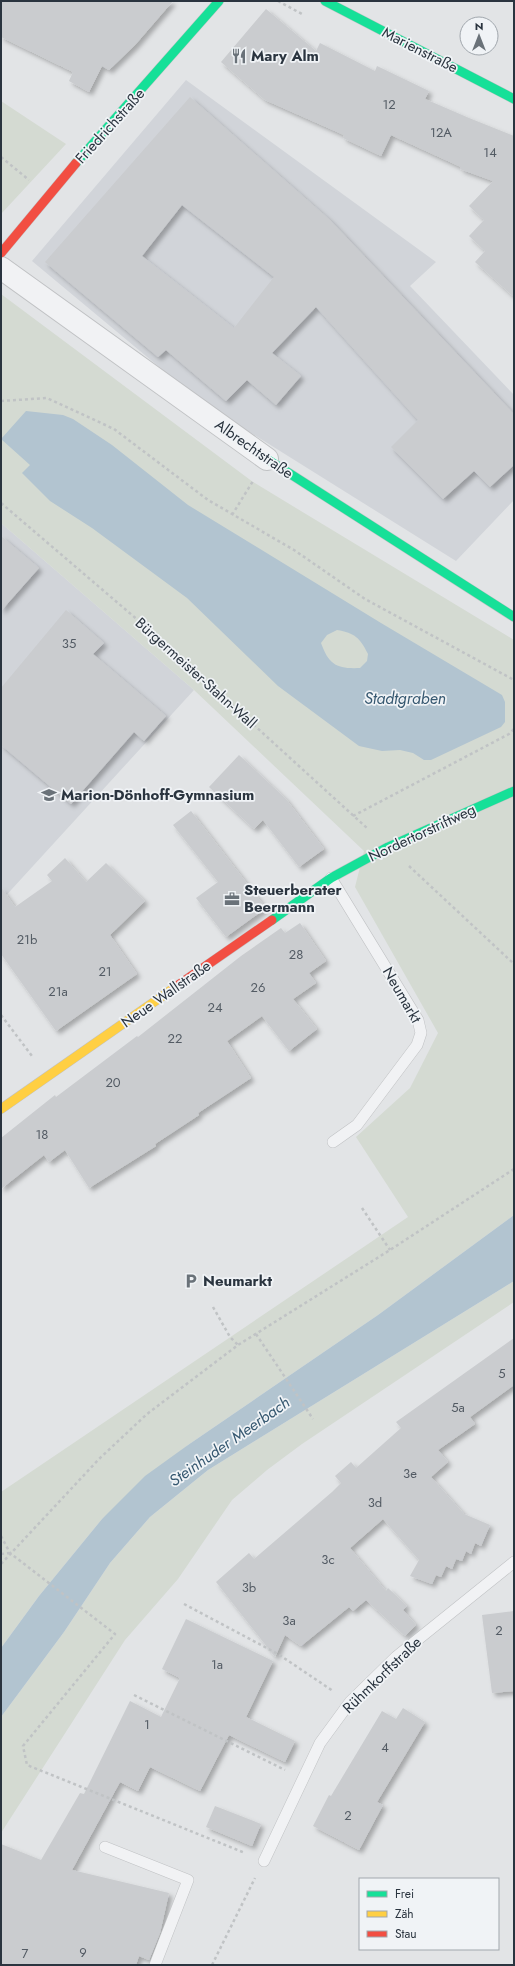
<svg xmlns="http://www.w3.org/2000/svg" width="515" height="1966" viewBox="0 0 515 1966" font-family="Jost,sans-serif">
  <style>
    .built { fill: #d1d4d9 }
    .green { fill: #d4dad2 }
    .water { fill: #b2c4d0; fill-rule: evenodd }
    .building { fill: #cacccf; fill-rule: evenodd; filter: url(#shadow) }
    .lines { fill: none; stroke-linecap: round; stroke-linejoin: round }
    .lane-casing { stroke: #c0c2c4; stroke-width: 12 }
    .street-casing { stroke: #c0c2c4; stroke-width: 24 }
    .fast-casing { stroke: #c0c2c4; stroke-width: 10 }
    .slow-casing { stroke: #c0c2c4; stroke-width: 10 }
    .jam-casing { stroke: #c0c2c4; stroke-width: 10 }
    .path { stroke: #c0c3c5; stroke-width: 2.5; stroke-dasharray: 3 3; stroke-linecap: butt }
    .lane { stroke: #f1f2f4; stroke-width: 11 }
    .street { stroke: #f1f2f4; stroke-width: 22 }
    .fast { stroke: #16e098; stroke-width: 9 }
    .slow { stroke: #ffcf43; stroke-width: 9 }
    .jam { stroke: #f24e42; stroke-width: 9 }
    .labels { text-anchor: middle; stroke-width: 3.5; stroke-linejoin: round; paint-order: stroke }
    .number-label { font-size: 13px; fill: #535b64 }
    .street-label { font-size: 15px; fill: #2a343f; stroke: #f0f3f6 }
    .poi-label { font-size: 15px; font-weight: bold; fill: #2a343f; stroke: #f0f3f6; text-anchor: start }
    .water-label { font-size: 16px; font-style: italic; fill: #365870; stroke: #f0f3f6 }
  </style>
  <defs>
    <filter id="shadow"><feDropShadow dx="3.5" dy="3.5" stdDeviation="2" flood-color="#0004"/></filter>
  </defs>
  <rect width="100%" height="100%" fill="#e2e4e6"/>
  <!-- built -->
  <path class="built" d="M186,80L436,262L410,286L514,395V500L456,561L200,401L32,261Z
    M1,523L194,690L1,901Z"/>
  <!-- green -->
  <path class="green" d="M1,101L66,144L1,214Z
    M1,294L253,482L514,640V1215L378,1315L188,1445L102,1519L39,1596L1,1648V1492L408,1217L356,1137L410,1088L438,1033L355,887L364,851L194,690L1,523Z
    M514,1281V1302L302,1444L267,1470L232,1500L178,1579L125,1640L1,1833V1717L64,1632L110,1563L150,1517L208,1470Z"/>
  <!-- water -->
  <path class="water" d="M26,411L63,415L73,419L112,445L188,505L381,623L502,695L505,702V722L501,727L431,760H424L413,753L400,750L382,751L359,746L278,686L187,598L92,528L50,501L22,473L30,465L1,439ZM337,630C355,633 360,638 368,654L367,661L360,668C337,669 329,665 321,643L327,635Z
    M514,1215V1281L208,1470L150,1517L110,1563L64,1632L1,1717V1648L39,1596L102,1519L145,1476L188,1445L378,1315Z"/>
  <!-- building -->
  <path class="building" d="M1,1H173L135,45L109,70L102,66L89,92L69,81L73,72L1,37Z
    M266,9L316,51L320,43L375,71L377,66L429,91L425,99L469,118L514,136V297L475,262L485,251L469,236L484,220L469,206L493,181L460,169L461,167L391,135L381,156L343,138L344,135L265,100L221,62Z
    M190,97L330,220L514,414V465L490,487L474,471L443,499L391,447L418,420L316,307L272,353L301,376L276,405L247,380L226,401L166,350L158,357L45,262ZM182,205L274,277L234,328L142,256Z
    M1,536L39,568L1,611Z
    M66,610L104,643L93,654L166,716L144,741L134,732L71,804L1,745V688Z
    M239,755L286,799L324,849L299,867L263,820L254,829L209,787Z
    M191,811L266,908L226,937L196,898L218,882L173,825Z
    M65,858L86,882L106,863L145,901L110,935L137,974L56,1031L1,954V887L15,907L52,881L47,875Z
    M300,923L326,961L309,973L316,983L293,999L317,1029L289,1051L262,1016L227,1041L251,1078L198,1113L199,1115L155,1144L156,1146L89,1188L65,1150L49,1162L44,1155L1,1189V1138L55,1095L56,1097L137,1036L138,1037L241,956L281,928L285,933Z
    M514,1338V1385L470,1417L475,1424L438,1450L448,1462L431,1477L464,1514L490,1525L481,1546L475,1543L471,1554L466,1551L462,1561L456,1559L452,1569L446,1566L441,1577L436,1575L432,1584L410,1576L419,1560L383,1519L350,1548L386,1591L388,1588L407,1606L403,1610L416,1625L405,1636L366,1600L353,1611L349,1607L301,1646L285,1635L275,1657L216,1582L249,1553L254,1559L332,1492L341,1483L335,1476L351,1462L356,1468L401,1428L396,1422Z
    M514,1611V1691L492,1693L482,1615Z
    M186,1619L273,1661L246,1717L295,1741L285,1762L229,1735L200,1791L150,1767L138,1791L120,1782L72,1870L169,1893L160,1933L149,1960L139,1956L136,1965H1V1844L41,1860L80,1793L84,1794L130,1701L161,1717L180,1678L162,1669Z
    M403,1708L425,1722L377,1802L383,1805L359,1850L313,1826L329,1795L331,1796L382,1711L396,1719Z
    M215,1806L261,1824L252,1846L206,1827Z"/>
  <g class="lines">
    <!-- lane casing -->
    <g class="lane-casing">
      <path id="lane" d="M331,878L418,1020L421,1033L417,1045L357,1125L333,1142
        M105,1847L188,1880L155,1965
        M264,1861L320,1743L350,1702L396,1657L514,1562"/>
    </g>
    <!-- street casing -->
    <g class="street-casing">
      <path id="street" d="M1,268L267,459"/>
    </g>
    <!-- fast casing -->
    <g class="fast-casing">
      <path id="fast" d="M325,1L514,99
        M76,163L219,1
        M267,459L514,617
        M272,920L331,878L388,847L514,791"/>
    </g>
    <!-- slow casing -->
    <g class="slow-casing">
      <path id="slow" d="M1,1109L174,988"/>
    </g>
    <!-- jam casing -->
    <g class="jam-casing">
      <path id="jam" d="M1,253L76,163
        M174,988L272,920"/>
    </g>
    <!-- path -->
    <path class="path" d="M278,1L302,14
      M1,157L29,180
      M1,401L47,398L114,429L208,500L294,550L365,599L514,680
      M1,503L153,633L368,829
      M232,515L253,481
      M353,816L509,734L514,729
      M409,866L514,964
      M1,1015L32,1056
      M362,1208L390,1250
      M213,1307L230,1337L238,1345
      M256,1334L313,1419
      M1,1536L10,1553L115,1634L23,1746L27,1765L245,1853
      M1,1554L9,1553
      M1,1564L99,1459L147,1414L238,1345L390,1250L514,1169
      M184,1604L278,1654L333,1691
      M134,1695L285,1770
      M212,1965L255,1878"/>
    <!-- lane -->
    <use href="#lane" class="lane"/>
    <!-- street -->
    <use href="#street" class="street"/>
    <!-- fast -->
    <use href="#fast" class="fast"/>
    <!-- slow -->
    <use href="#slow" class="slow"/>
    <!-- jam -->
    <use href="#jam" class="jam"/>
  </g>
  <!-- icons -->
  <defs>
    <g id="restaurant-bare" transform="scale(1.2)"><path d="M-5-6h1v4h1v-4h1v4h1v-4h1v5L-1.5 .5V6h-2V.5L-5-1ZM5-6V6H3V1.5H1.5Q1.5-4 5-6Z" fill="#6a7279" stroke="#f0f3f6" stroke-width="2.5" paint-order="stroke"/></g>
    <g id="school-bare" transform="scale(1.2)"><path d="M0-5L7-2L0 1L-7-2ZM-4 1L0 2.5L4 1V4Q0 6-4 4Z" fill="#6a7279" stroke="#f0f3f6" stroke-width="2.5" paint-order="stroke"/></g>
    <g id="office-bare" transform="scale(1.2)"><path d="M-6-3h4V-5.5h4V-3h4V5H-6ZM-1-4.5V-3h2v-1.5ZM-6 0V1H6V0Z" fill="#6a7279" stroke="#f0f3f6" stroke-width="2.5" paint-order="stroke"/></g>
    <g id="parking-bare" transform="scale(1.2)"><path d="M-3.5-5.5H1a3.5 3.5 0 0 1 0 7H-1V5.5H-3.5ZM-1-3.4V-.6H.8a1.4 1.4 0 0 0 0-2.8Z" fill="#6a7279" stroke="#f0f3f6" stroke-width="2.5" paint-order="stroke"/></g>
  </defs>
  <g fill-rule="evenodd">
    <use href="#restaurant-bare" x="239" y="56"/>
    <use href="#school-bare" x="49" y="795"/>
    <use href="#office-bare" x="232" y="899"/>
    <use href="#parking-bare" x="191" y="1281"/>
  </g>
  <g class="labels">
    <!-- number labels -->
    <g class="number-label">
      <text x="389" y="109">12</text>
      <text x="441" y="137">12A</text>
      <text x="490" y="157">14</text>
      <text x="69" y="648">35</text>
      <text x="27" y="944">21b</text>
      <text x="296" y="959">28</text>
      <text x="105" y="976">21</text>
      <text x="258" y="992">26</text>
      <text x="58" y="996">21a</text>
      <text x="215" y="1012">24</text>
      <text x="175" y="1043">22</text>
      <text x="113" y="1087">20</text>
      <text x="42" y="1139">18</text>
      <text x="502" y="1378">5</text>
      <text x="458" y="1412">5a</text>
      <text x="410" y="1478">3e</text>
      <text x="375" y="1507">3d</text>
      <text x="328" y="1564">3c</text>
      <text x="249" y="1592">3b</text>
      <text x="289" y="1625">3a</text>
      <text x="499" y="1635">2</text>
      <text x="217" y="1669">1a</text>
      <text x="147" y="1729">1</text>
      <text x="385" y="1752">4</text>
      <text x="348" y="1820">2</text>
      <text x="83" y="1957">9</text>
      <text x="25" y="1958">7</text>
    </g>
    <!-- street labels -->
    <g class="street-label">
      <text transform="translate(420 50) rotate(27)" y="5">Marienstraße</text>
      <text transform="translate(110 126) rotate(-48)" y="5">Friedrichstraße</text>
      <text transform="translate(254 449) rotate(35)" y="5">Albrechtstraße</text>
      <text transform="translate(196 673) rotate(42)" y="5">Bürgermeister-Stahn-Wall</text>
      <text transform="translate(422 833) rotate(-25)" y="5">Nordertorstriftweg</text>
      <text transform="translate(166 994) rotate(-35)" y="5">Neue Wallstraße</text>
      <text transform="translate(402 995) rotate(60)" y="5">Neumarkt</text>
      <text transform="translate(382 1675) rotate(-44)" y="5">Rühmkorffstraße</text>
    </g>
    <!-- poi labels -->
    <g class="poi-label">
      <text x="251" y="61">Mary Alm</text>
      <text x="61" y="800">Marion-Dönhoff-Gymnasium</text>
      <text x="244" y="895">Steuerberater<tspan x="244" dy="17">Beermann</tspan></text>
      <text x="203" y="1286">Neumarkt</text>
    </g>
    <!-- water labels -->
    <g class="water-label">
      <text x="405" y="704">Stadtgraben</text>
      <text transform="translate(229 1441) rotate(-35)" y="6">Steinhuder Meerbach</text>
    </g>
  </g>
  <!-- border -->
  <rect width="515" height="1966" fill="none" stroke="#2a343f" stroke-width="4"/>
  <!-- legend -->
  <rect x="359" y="1878" width="140" height="72" fill="#f0f3f6" stroke="#a1a7ad"/>
  <rect x="367" y="1891" width="20" height="6" fill="#16e098" stroke="#a1a7ad"/>
  <text x="395" y="1898" font-size="12" fill="#2a343f">Frei</text>
  <rect x="367" y="1911" width="20" height="6" fill="#ffcf43" stroke="#a1a7ad"/>
  <text x="395" y="1918" font-size="12" fill="#2a343f">Zäh</text>
  <rect x="367" y="1931" width="20" height="6" fill="#f24e42" stroke="#a1a7ad"/>
  <text x="395" y="1938" font-size="12" fill="#2a343f">Stau</text>
  <!-- north arrow -->
  <g transform="translate(479 36)"><circle r="19" fill="#f0f3f6" stroke="#a1a7ad"/>
  <path d="M0-3L7 15L0 10L-7 15Z" fill="#6a7279"/>
  <text y="-6" font-size="11" font-weight="bold" text-anchor="middle" fill="#2a343f">N</text>
  </g>
</svg>
